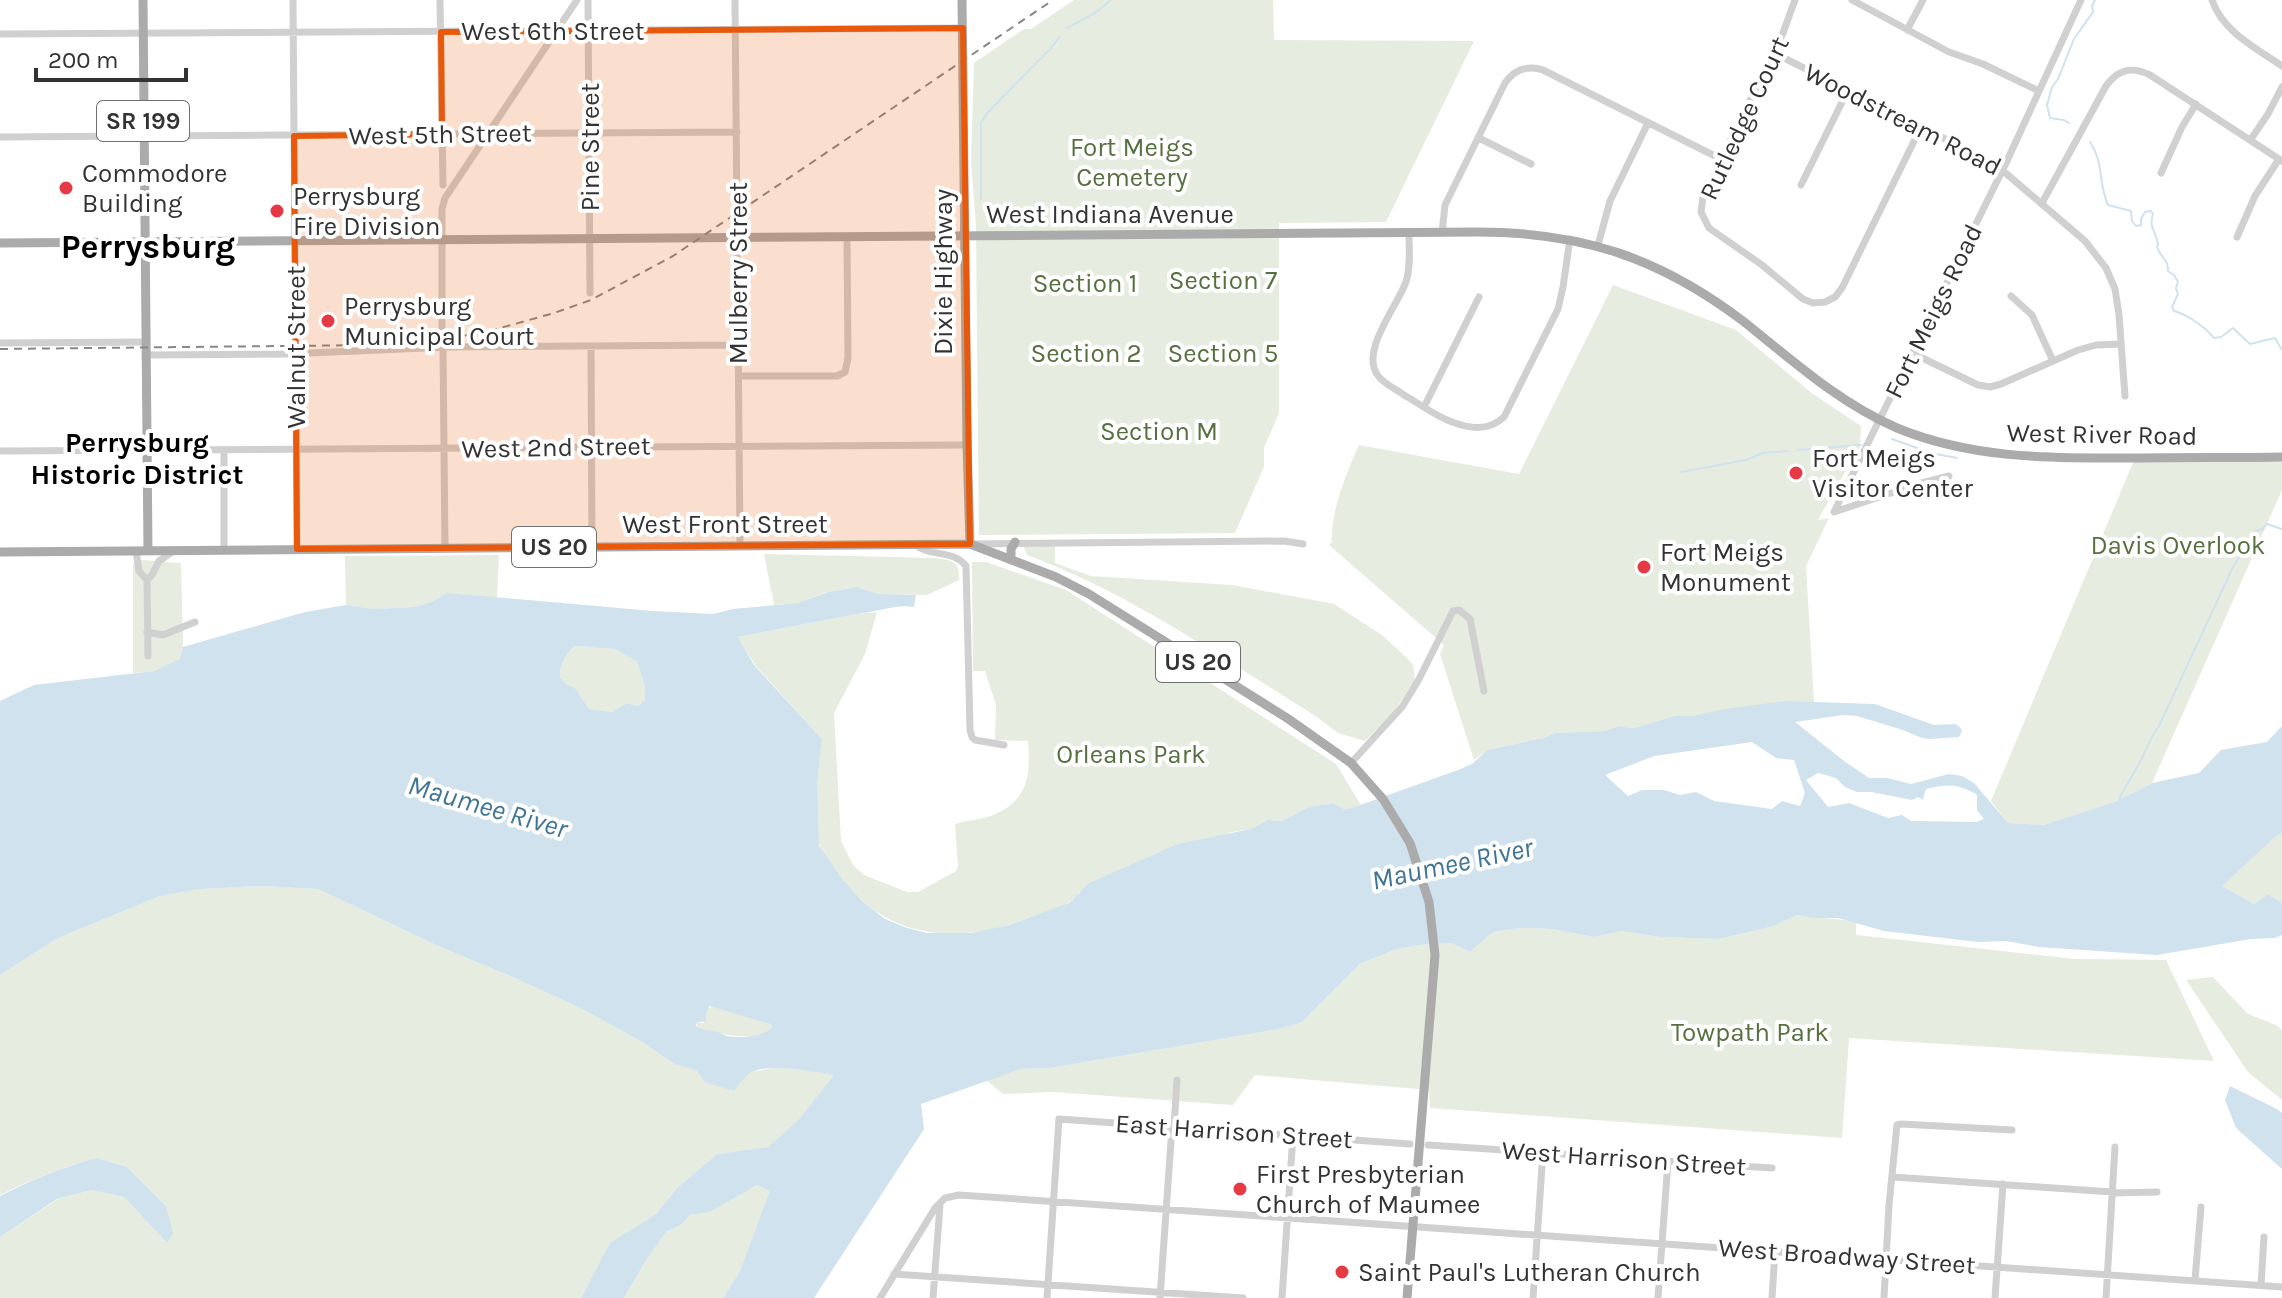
<svg xmlns="http://www.w3.org/2000/svg" width="2282" height="1298" viewBox="0 0 2282 1298" font-family="Karla,sans-serif">
  <style>
    .green { fill: #e6ecdf }
    .water { fill: #cfe2ee; fill-rule: evenodd }
    .lines { fill: none; stroke-linecap: round; stroke-linejoin: round }
    .stream { stroke: #cfe2ee; stroke-width: 2 }
    .minor { stroke: #d0d0d0; stroke-width: 7 }
    .major { stroke: #ababab; stroke-width: 9 }
    .rail { stroke: #888; stroke-width: 2; stroke-dasharray: 8 6; stroke-linecap: butt }
    .marked { fill: #e8590c; fill-opacity: 0.2; stroke: #e8590c; stroke-width: 6; stroke-linejoin: round }
    .poi-dot { fill: #e63946; stroke: #fff; stroke-width: 3 }
    .labels { text-anchor: middle; stroke-width: 8; stroke-linejoin: round; paint-order: stroke }
    .shield { fill: #fff; stroke: #707070; stroke-width: 2 }
    .shield-label { font-size: 24px; font-weight: bold; fill: #333 }
    .street-label { font-size: 26px; fill: #333; stroke: #fff }
    .park-label { font-size: 26px; fill: #56703f; stroke: #fff }
    .poi-label { font-size: 26px; fill: #333; stroke: #fff; text-anchor: start }
    .neighbourhood-label { font-size: 28px; font-weight: bold; fill: #000; stroke: #fff }
    .water-label { font-size: 28px; font-style: italic; fill: #3f7597; stroke: #fff }
    .district-label { font-size: 34px; font-weight: bold; fill: #000; stroke: #fff }
  </style>
  <rect width="100%" height="100%" fill="#fff"/>
  <!-- green -->
  <path class="green" d="M1074,0H1273L1274,40L1474,41L1386,222L1279,223V413L1264,448V467L1235,533L979,535L976,225L971,162L974,63L1024,29H1031Z
    M1613,285L1736,330L1813,394L1861,426L1860,446L1818,520L1829,518L1806,566L1814,703L1746,706L1692,716H1675L1634,728L1619,726L1605,731L1555,733L1543,738L1487,750L1474,760L1440,654L1444,645L1329,545L1332,542C1330,512 1347,472 1359,445L1519,474Z
    M2282,457V490L2152,783L2114,802L2043,825L2008,823L1991,801L2135,458Z
    M1023,545H1055V563L1091,576L1232,585L1334,604L1382,635L1407,658L1413,665L1415,680L1393,713L1365,741L1338,733L1314,715C1222,658 1130,593 1027,555Z
    M764,554L935,558C952,561 960,560 959,580L927,595L879,594L855,587L827,592L798,603L774,605Z
    M499,555L497,598L447,593L431,602L415,607L374,609L346,605L345,556Z
    M141,560C155,560 166,563 181,563L183,647L181,659L154,671L133,673V564L140,563Z
    M972,562H986L1066,590L1336,764L1361,805L1352,808L1344,809L1333,803L1308,807L1282,821L1268,820L1251,829L1232,832L1079,892C1067,910 1039,914 1020,921C951,945 882,937 839,874C833,865 821,854 819,843C813,812 818,770 822,739L755,665L738,637L857,614L877,612L865,654L834,713L841,841L853,865L864,875L907,892H918L956,871L958,866L955,824C967,820 981,820 993,815C1028,801 1031,775 1028,741L995,740L996,705L985,671H973Z
    M576,646L615,649L637,660L645,687V700L638,706L627,703L612,712L589,709L575,688L566,684L560,677C559,667 567,650 576,646Z
    M2282,833V903L2268,894L2254,904L2221,886L2275,837Z
    M263,886L318,889L438,946L515,978L584,1010L644,1043L674,1064L697,1071L751,1072L779,1067L810,1070L835,1075L800,1118L768,1147L717,1154L678,1187L656,1214L611,1243L581,1298H0V1237L58,1199L92,1190L124,1197L167,1243L166,1206L127,1167L97,1158L69,1166L25,1183L0,1195V975L58,938L160,896L202,889Z
    M1797,915C1817,919 1837,917 1856,923V935L2075,959L2166,960L2214,1061L1849,1038L1842,1138L1430,1108L1429,1090L1255,1075L1233,1105L1053,1092L1003,1094L986,1080L1021,1069L1050,1068L1279,1029L1301,1023L1360,964L1394,950L1418,945L1451,943L1470,952L1493,932L1522,928L1551,929L1594,937L1621,931L1659,937L1719,939L1774,926Z
    M2213,977L2248,1014L2276,1025L2282,1030V1100L2248,1072L2186,980Z
    M714,1005L770,1024L772,1028C755,1043 719,1034 699,1029L696,1023H704L706,1010Z
    M757,1185L771,1190L740,1271L723,1298H624L645,1262L666,1232L681,1225L690,1215L710,1212Z"/>
  <!-- water -->
  <path class="water" d="M856,587L879,594L916,595L914,607C895,604 878,612 857,614L738,637L754,665L822,739L817,786L819,846L844,881L862,901L885,919L907,928L927,933H971L1009,925L1069,903L1089,883L1178,844L1251,829L1268,820L1282,821L1308,807L1333,803L1344,809L1352,808L1458,770L1472,764L1487,750L1543,738L1555,733L1605,731L1619,726L1634,728L1675,716H1692L1731,708L1785,701L1875,704L1934,725L1955,724L1960,727L1962,731L1959,737L1930,739L1922,738L1903,730L1857,716L1843,715L1795,722L1844,761L1869,778H1887L1911,784L1949,774L1962,776L1974,783L2008,823L2043,825L2114,802L2152,783L2199,773L2221,750L2267,742L2282,726V833L2275,837L2222,886L2254,904L2268,894L2282,903V935L2275,938L2251,939L2157,955L2039,947L2006,941L1978,942L1884,931L1838,918H1814L1797,915L1774,926L1719,939L1659,937L1621,931L1594,937L1551,929L1522,928L1493,932L1470,952L1451,943L1418,945L1394,950L1360,964L1301,1023L1279,1029L1050,1068L1021,1069L921,1104L924,1129L814,1298H723L740,1271L770,1191L757,1185L710,1212L690,1215L681,1225L666,1232L645,1262L624,1298H581L610,1243L656,1214L678,1187L717,1154L768,1147L800,1118L834,1075C814,1071 770,1063 752,1072C745,1075 739,1085 734,1091L705,1082L697,1071L674,1064L644,1043L584,1010L515,978L438,946L318,889L262,886L202,889L160,896L58,938L0,975V701L34,685L154,671L180,659L183,647L305,612L346,605L374,609L415,607L431,602L447,593L653,611L713,614L733,609L798,603L828,592ZM576,646L615,649L637,661L645,687V700L638,706L627,703L612,712L589,709L575,688L566,684L560,677C559,667 567,650 576,646ZM1752,742L1776,758L1794,760L1805,793L1800,806L1782,801L1772,809L1714,801L1696,792L1680,795L1664,790H1642L1628,796L1605,775L1654,756ZM1818,773L1836,778L1845,787L1857,792H1871L1912,800L1918,797L1923,800L1926,789C1948,784 1957,783 1977,795V810L1984,819L1977,822L1911,821L1902,815L1888,818L1849,803L1828,807L1806,780ZM710,1006L770,1024L772,1028C763,1036 740,1039 727,1036C723,1035 719,1032 715,1031C707,1030 703,1031 696,1026V1023L706,1021V1012Z
    M2230,1086L2277,1109L2282,1113V1169L2236,1128L2225,1100Z
    M97,1158L127,1167L166,1206L173,1233L167,1243L124,1197L92,1190L57,1199L0,1237V1196C31,1180 63,1167 97,1158Z"/>
  <g class="lines">
    <!-- stream -->
    <path class="stream" d="M1067,28L1095,13L1111,0
      M2069,123L2064,120L2050,118L2047,105L2052,87L2058,79L2074,39L2093,12L2092,6L2095,0
      M2090,142C2104,162 2098,183 2108,205L2131,211L2132,221L2136,226L2141,225V219L2145,212L2151,211L2153,214C2149,226 2154,229 2157,240C2160,250 2154,243 2160,253C2165,261 2168,261 2168,271L2174,275L2178,282L2176,288L2178,294L2172,307L2174,311C2188,315 2204,326 2214,338L2221,337L2233,328L2250,344L2275,338L2282,350
      M981,199V123L987,113L1051,48L1060,36
      M1892,439L1931,453L1957,458
      M1798,450L1861,445
      M1681,472L1746,460L1763,453L1788,451
      M2119,799C2126,786 2134,773 2141,760C2147,748 2151,736 2159,726L2233,567L2255,532L2262,529L2267,524L2282,529"/>
    <!-- minor -->
    <path class="minor" d="M293,0L297,549
      M440,0L443,185
      M588,0L590,293
      M735,0L740,546
      M1795,0L1783,33L1703,197L1701,212L1709,228L1762,265L1803,299L1813,303L1825,302L1835,297L1842,288L1921,127
      M1852,0L1949,52L1983,64L2039,91
      M2212,0C2223,32 2256,48 2282,66
      M1907,30L1923,0
      M0,34L963,28
      M1774,53L1995,164L2085,241L2106,268L2115,289L2119,315L2125,396
      M0,137L737,132
      M1479,138L1531,164
      M2251,139L2268,114L2282,87
      M2161,173L2182,127L2196,104
      M1801,185L1848,90
      M2042,203L2106,86C2118,69 2132,66 2150,75L2282,161
      M1409,233C1409,249 1411,266 1406,282C1397,307 1358,353 1379,377C1386,385 1396,389 1404,395C1420,404 1435,416 1452,422C1471,429 1489,431 1504,417L1558,309L1563,287L1570,239
      M1442,233L1445,205L1505,83C1514,70 1527,65 1543,70L1721,159
      M2237,237L2255,196L2279,159
      M1598,245L1610,201L1648,123
      M2011,296L2032,315L2053,361
      M442,327V209L445,198L577,0
      M0,343L145,342
      M591,346L592,547
      M443,348L445,548
      M1912,353L1978,385L1990,387L2001,384L2078,350L2096,345L2121,344
      M145,355L286,354L449,347L738,345
      M739,376H837L845,372L848,358L847,238
      M1424,407L1479,297
      M224,450V550
      M0,451L967,445
      M1949,476L1918,484L1834,512L2006,163L2081,0
      M972,544L1284,541L1303,544
      M916,545C932,558 953,549 966,566L970,730L972,737L975,740L1004,745
      M136,551L139,571L147,580
      M147,632L163,635L195,622
      M148,656L147,580L152,575L159,561L172,552
      M1351,763L1402,707L1418,681L1453,611L1459,610L1470,619L1484,691
      M1174,1127L1177,1080
      M1428,1145L1772,1168
      M1893,1177L2112,1192
      M2112,1193L2157,1192
      M894,1274L1243,1298
      M2195,1280L2201,1207
      M2261,1285L2264,1237
      M880,1298L935,1208L945,1198L959,1195L2282,1287
      M933,1298L940,1205
      M1047,1298L1059,1119L1410,1144
      M1160,1298L1172,1127
      M1282,1298L1293,1135
      M1533,1298L1543,1152
      M1658,1298L1668,1161
      M1772,1298L1775,1251
      M1884,1298L1889,1205L1897,1125L1901,1124L2012,1130
      M1995,1298L2003,1184
      M2106,1298L2115,1147"/>
    <!-- major -->
    <path class="major" d="M143,0L148,551
      M962,0L967,445L970,544
      M0,243L1478,232C1582,232 1660,258 1743,321C1792,360 1839,403 1897,428C1975,460 2054,458 2136,458C2185,457 2233,458 2282,457
      M0,552L970,544L1056,577L1089,594L1287,718L1351,763L1383,799L1410,843L1429,902L1435,955L1407,1298
      M1011,560V549L1015,542"/>
    <!-- rail -->
    <path class="rail" d="M0,349L375,345L442,339L486,332L554,313L591,300L673,256L1053,0"/>
  </g>
  <!-- marked area -->
  <path class="marked" d="M963,28L970,544L297,549L294,136L442,134L441,32Z"/>
  <!-- markers -->
  <g class="poi-dot">
    <circle cx="66" cy="188" r="8"/>
    <circle cx="277" cy="211" r="8"/>
    <circle cx="328" cy="321" r="8"/>
    <circle cx="1796" cy="473" r="8"/>
    <circle cx="1644" cy="567" r="8"/>
    <circle cx="1240" cy="1189" r="8"/>
    <circle cx="1342" cy="1272" r="8"/>
  </g>
  <g class="labels">
    <!-- shield labels -->
    <g class="shield">
      <rect x="97" y="101" width="92" height="40" rx="6"/>
      <rect x="512" y="527" width="84" height="40" rx="6"/>
      <rect x="1156" y="642" width="84" height="40" rx="6"/>
    </g>
    <g class="shield-label">
      <text x="143" y="129">SR 199</text>
      <text x="554" y="555">US 20</text>
      <text x="1198" y="670">US 20</text>
    </g>
    <!-- street labels -->
    <g class="street-label">
      <text x="553" y="40">West 6th Street</text>
      <text transform="translate(1744 118) rotate(-65)" y="9">Rutledge Court</text>
      <text transform="translate(1903 119) rotate(27)" y="9">Woodstream Road</text>
      <text transform="translate(440 134) rotate(-1)" y="9">West 5th Street</text>
      <text transform="translate(590 147) rotate(-90)" y="9">Pine Street</text>
      <text x="1110" y="223">West Indiana Avenue</text>
      <text transform="translate(943 272) rotate(-90)" y="9">Dixie Highway</text>
      <text transform="translate(738 273) rotate(-90)" y="9">Mulberry Street</text>
      <text transform="translate(1933 311) rotate(-64)" y="9">Fort Meigs Road</text>
      <text transform="translate(296 347) rotate(-90)" y="9">Walnut Street</text>
      <text transform="translate(2102 434) rotate(1)" y="9">West River Road</text>
      <text transform="translate(556 447) rotate(-1)" y="9">West 2nd Street</text>
      <text x="725" y="533">West Front Street</text>
      <text transform="translate(1234 1131) rotate(4)" y="9">East Harrison Street</text>
      <text transform="translate(1624 1158) rotate(4)" y="9">West Harrison Street</text>
      <text transform="translate(1847 1256) rotate(4)" y="9">West Broadway Street</text>
    </g>
    <!-- park labels -->
    <g class="park-label">
      <text x="1132" y="156">Fort Meigs<tspan x="1132" dy="30">Cemetery</tspan></text>
      <text x="1223" y="289">Section 7</text>
      <text x="1085" y="292">Section 1</text>
      <text x="1086" y="362">Section 2</text>
      <text x="1223" y="362">Section 5</text>
      <text x="1159" y="440">Section M</text>
      <text x="2178" y="554">Davis Overlook</text>
      <text x="1131" y="763">Orleans Park</text>
      <text x="1750" y="1041">Towpath Park</text>
    </g>
    <!-- poi labels -->
    <g class="poi-label">
      <text x="82" y="182">Commodore<tspan x="82" dy="30">Building</tspan></text>
      <text x="293" y="205">Perrysburg<tspan x="293" dy="30">Fire Division</tspan></text>
      <text x="344" y="315">Perrysburg<tspan x="344" dy="30">Municipal Court</tspan></text>
      <text x="1812" y="467">Fort Meigs<tspan x="1812" dy="30">Visitor Center</tspan></text>
      <text x="1660" y="561">Fort Meigs<tspan x="1660" dy="30">Monument</tspan></text>
      <text x="1256" y="1183">First Presbyterian<tspan x="1256" dy="30">Church of Maumee</tspan></text>
      <text x="1358" y="1281">Saint Paul's Lutheran Church</text>
    </g>
    <!-- neighbourhood labels -->
    <g class="neighbourhood-label">
      <text x="137" y="452">Perrysburg<tspan x="137" dy="32">Historic District</tspan></text>
    </g>
    <!-- water labels -->
    <g class="water-label">
      <text transform="translate(488 806) rotate(16)" y="10">Maumee River</text>
      <text transform="translate(1452 863) rotate(-12)" y="10">Maumee River</text>
    </g>
    <!-- district labels -->
    <g class="district-label">
      <text x="148" y="258">Perrysburg</text>
    </g>
  </g>
  <!-- scale -->
  <path d="M36 68v12h150v-12" fill="none" stroke="#333333" stroke-width="4"/>
  <text x="48" y="68" font-size="24" fill="#333333" stroke="#ffffff" stroke-width="6" paint-order="stroke">200 m</text>
</svg>
